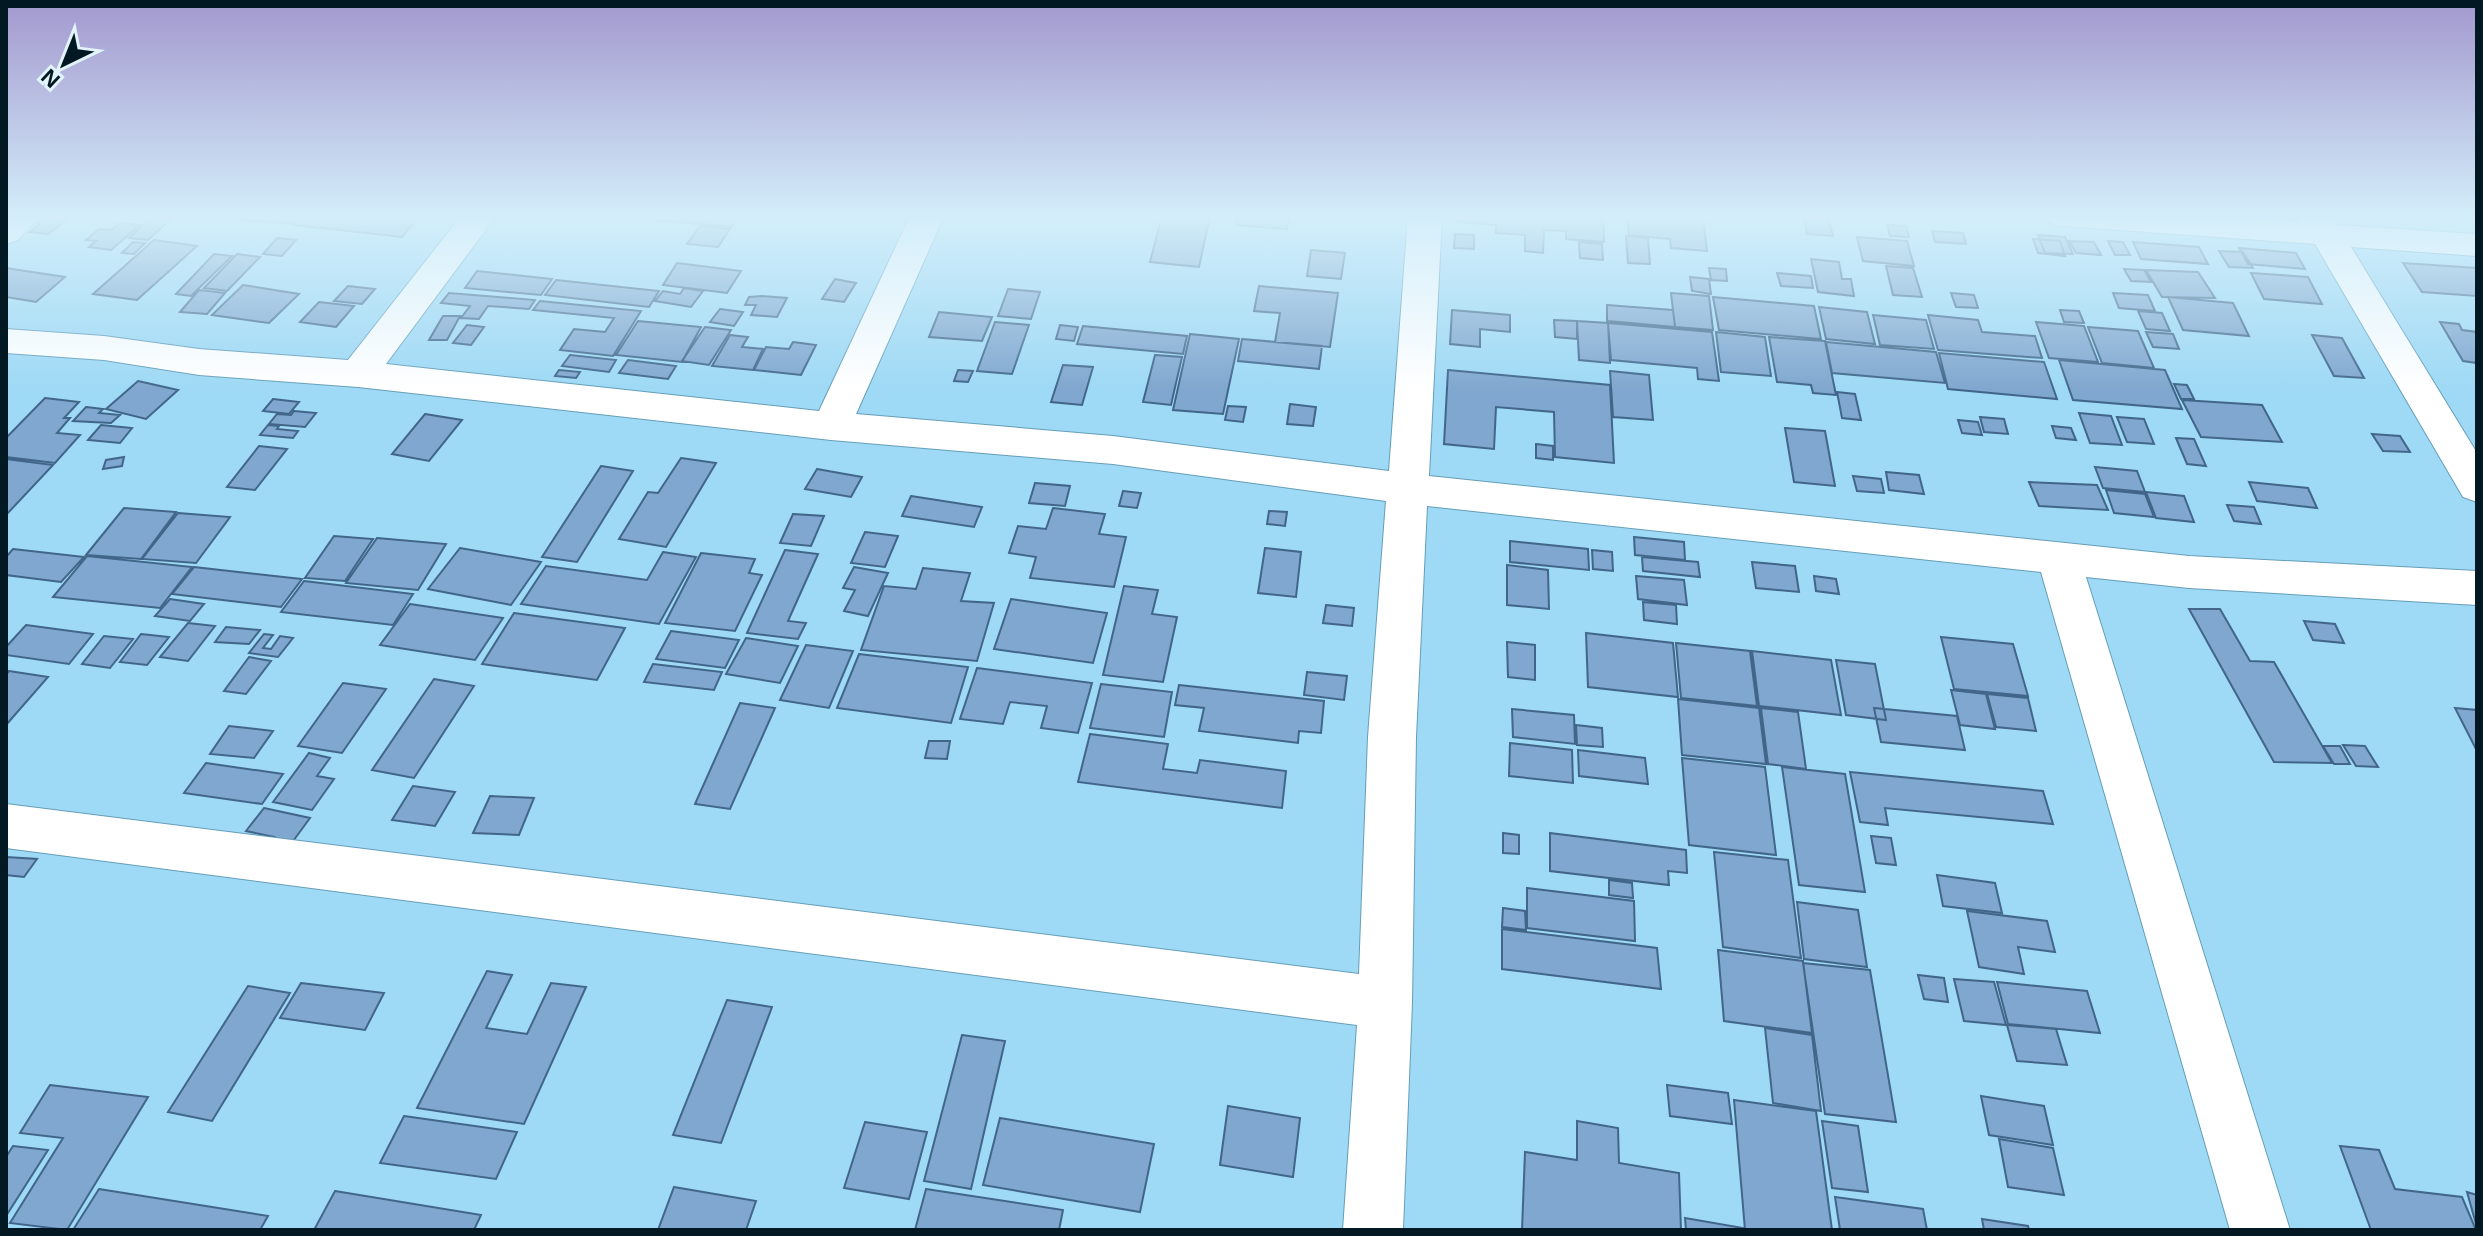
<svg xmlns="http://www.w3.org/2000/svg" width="2483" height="1236" viewBox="0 0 2483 1236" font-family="Helvetica,sans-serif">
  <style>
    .building { fill: #80a7cf; stroke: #41668a; stroke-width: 2 }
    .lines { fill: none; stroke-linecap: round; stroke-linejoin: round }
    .minor-casing { stroke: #659eb9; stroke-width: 2 }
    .minor { fill: #fff; fill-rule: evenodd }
  </style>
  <rect width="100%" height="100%" fill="#9ed9f5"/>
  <!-- building -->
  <path class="building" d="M153,216L171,219L148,240L129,238Z
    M198,216H266L260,222Z
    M268,216H298L291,224L263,221Z
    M302,216H420L402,237L294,225Z
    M654,216H705L700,224L652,220Z
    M708,216H737L731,227L703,224Z
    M1162,216H1210L1199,267L1150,262Z
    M1237,216H1289L1287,229L1236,225Z
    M1458,216H1603L1604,242L1566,239V231L1544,230L1543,253L1525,251V235L1496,233V225L1457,222Z
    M1627,216H1703L1707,251L1671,248L1670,239L1629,235Z
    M47,217L69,218L48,234L30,232Z
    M1804,218L1829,220L1833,236L1807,234Z
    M120,223L140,225L111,250L89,247L96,241L86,240L99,229L111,230Z
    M1887,225L1906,226L1909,237L1890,236Z
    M700,226L730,229L718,247L687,244Z
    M1932,231L1963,233L1966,244L1935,242Z
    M1455,234L1474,235V249L1454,248Z
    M2038,235L2065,237L2073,254L2045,253Z
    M1626,236L1648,238L1650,264L1628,263Z
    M1857,237L1907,241L1914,266L1863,261Z
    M277,238L296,240L282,256L263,254Z
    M2033,239L2060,241L2065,256L2038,253Z
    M154,240L197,246L137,300L93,294Z
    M2069,241L2094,242L2101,255L2076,253Z
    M2108,241L2123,242L2130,255H2115Z
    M133,242L145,243L134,254L122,253Z
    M1579,242L1602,244L1603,260L1580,258Z
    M2133,242L2199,247L2208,264L2141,259Z
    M2239,248L2296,253L2305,269L2248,264Z
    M1311,250L1345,253L1341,279L1307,276Z
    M2219,251L2243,252L2253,268L2229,267Z
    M214,254L232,256L191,296L176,294Z
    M237,254L260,257L227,291L204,288Z
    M1811,259L1839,262L1842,279H1851L1854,296L1818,292Z
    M677,263L741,271L727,293L663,285Z
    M2403,263L2477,268V296L2422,292Z
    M1886,266L1913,268L1922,297L1893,295Z
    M6,268L65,277L36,302L6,297Z
    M1709,268L1726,269L1727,281L1711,280Z
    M2124,269L2144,270L2151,282L2131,281Z
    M2146,270L2198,272L2215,298L2162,297Z
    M477,271L552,279L541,295L465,288Z
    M1777,273L1811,276L1813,288L1781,286Z
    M2251,273L2308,277L2322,304L2264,299Z
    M1690,277L1709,279L1711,294L1692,291Z
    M835,279L856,283L844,302L822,299Z
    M556,280L659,291L649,307L545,295Z
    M243,285L299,294L269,323L212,315Z
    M348,286L375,289L362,304L334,301Z
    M1259,286L1338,293L1330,347L1275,342L1280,313L1254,311Z
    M684,288L703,291L691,307L655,301L663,291L680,294Z
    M1008,289L1040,292L1031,319L998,316Z
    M199,290L225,293L207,314L180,312Z
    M449,293L535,300L529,309L488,306L479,319L461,318L470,306L441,303Z
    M1671,293L1709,296L1713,330L1675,327Z
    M1951,293L1974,295L1978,308L1956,307Z
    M2113,293L2148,295L2155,311L2119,308Z
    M749,297L762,296L787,298L777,317L751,315L756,305H745Z
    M1713,297L1814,306L1821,339L1719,330Z
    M2168,297L2233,303L2249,336L2183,330Z
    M540,301L641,311L613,356L560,350L574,329L605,332L614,318L533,310Z
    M319,302L354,306L336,327L300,322Z
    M1607,305L1673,310L1675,327L1607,321Z
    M1819,307L1867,312L1875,344L1826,339Z
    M720,309L743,312L734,326L710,322Z
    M1452,310L1510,315V332L1480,329V347L1450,344Z
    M2060,310L2079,311L2084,323L2064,322Z
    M2138,311L2162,313L2170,331L2146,329Z
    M939,312L992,317L982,341L929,337Z
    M1873,315L1926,320L1934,349L1880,345Z
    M1928,315L1978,320L1982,332L2035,336L2042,358L1938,350Z
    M443,316H460L447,340H429Z
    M1554,320L1577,321V339L1555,337Z
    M638,321L701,327L682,362L616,355Z
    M1577,321L1608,323L1610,363L1579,360Z
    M995,322L1029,325L1012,374L977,371Z
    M2036,322L2084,326L2098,362L2049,358Z
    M2440,322L2459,324L2462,330L2477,332V363L2463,361Z
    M1608,323L1712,332L1719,381L1698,379L1697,368L1611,360Z
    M467,325L484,327L471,345L453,343Z
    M1060,325L1078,327L1074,341L1056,339Z
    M1083,326L1187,336L1183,354L1077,344Z
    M705,327L731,330L709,365L682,361Z
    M2088,327L2138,331L2154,368L2102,363Z
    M1716,332L1765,337L1771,376L1721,372Z
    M2146,332L2173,334L2179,349L2153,347Z
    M1190,334L1239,339L1223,414L1173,410Z
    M730,335L748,337L742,347L763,349L753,370L712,366Z
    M2312,335L2342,338L2364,378L2334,376Z
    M1769,337L1825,341L1836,395L1813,393L1811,385L1777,382Z
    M1242,339L1322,346L1319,369L1238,361Z
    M793,342L816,345L801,375L754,370L766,347L789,349Z
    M1826,342L1936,352L1945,383L1832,373Z
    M1939,353L2044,362L2057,399L1948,389Z
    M570,355L616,360L609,372L562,366Z
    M1155,355L1182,357L1171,405L1143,402Z
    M628,360L676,366L668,379L619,373Z
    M2059,360L2165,370L2182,409L2073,400Z
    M1063,365L1093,367L1082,405L1051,402Z
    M559,370L580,372L576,378L555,376Z
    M958,370L973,371L968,382L954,381Z
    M1448,370L1610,385L1614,463L1555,457L1554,412L1496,407L1494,449L1444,444Z
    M1610,371L1649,375L1653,420L1613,417Z
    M138,381L178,390L146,419L106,409Z
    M2174,384L2187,385L2194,399H2181Z
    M1837,392L1855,394L1861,420L1842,418Z
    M45,398L79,402L64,418H70L57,433L80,435L55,463L6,457V438Z
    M273,399L299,402L289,414L263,411Z
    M2182,400L2262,405L2282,442L2201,437Z
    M1290,404L1316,407L1313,426L1287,424Z
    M1228,406L1246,407L1243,422L1225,420Z
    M86,407L103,409L99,413L120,415L111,423L73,421Z
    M294,411L316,413L305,427L269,424L277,414L291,415Z
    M2079,413L2111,416L2122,445L2090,443Z
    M425,414L462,420L429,461L392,454Z
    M1980,417L2004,419L2008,434L1984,432Z
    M2117,417L2144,419L2154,444L2127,442Z
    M1958,420L1978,422L1982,435L1962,433Z
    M101,425L132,428L120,443L88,440Z
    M268,425L279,426L277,429L298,431L293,438L260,435Z
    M2052,426L2071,428L2076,440L2056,438Z
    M1785,428L1825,431L1835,486L1794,482Z
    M2372,434L2400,436L2410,452L2383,451Z
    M2176,438L2194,439L2206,466L2187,464Z
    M1536,444L1553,446V460L1536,458Z
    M259,446L287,449L255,490L227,487Z
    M124,457L122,466L103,469L106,460Z
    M681,458L716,463L666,547L619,539L648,492L658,493Z
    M6,459L53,465L6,515Z
    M601,466L633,471L577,562L542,557Z
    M2095,467L2137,471L2145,492L2103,488Z
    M817,469L862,477L851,497L805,489Z
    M1886,472L1919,475L1924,494L1889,490Z
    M1853,476L1881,479L1884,493L1857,491Z
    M2029,482L2097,485L2108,510L2039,506Z
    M2249,482L2308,488L2317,508L2257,501Z
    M1035,483L1070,486L1065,506L1029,503Z
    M2106,490L2145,494L2154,517L2114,513Z
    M1123,491L1141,493L1137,508L1119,506Z
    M2146,492L2184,496L2194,522L2156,518Z
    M911,496L982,507L974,527L902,516Z
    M2227,505L2254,507L2261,524L2234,521Z
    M124,508L176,512L141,559L86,555Z
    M1053,508L1105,514L1099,534L1126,537L1114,587L1030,578L1036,557L1009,553L1018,526L1046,529Z
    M1269,511L1287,512L1285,526L1267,524Z
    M178,513L230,517L196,563L142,559Z
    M793,514L824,516L811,546L780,543Z
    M865,532L898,536L885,567L851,563Z
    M334,536L373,539L345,581L305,578Z
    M1634,537L1684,542L1685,560L1635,555Z
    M377,538L446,544L418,590L346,583Z
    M1510,541L1588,549L1589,570L1510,562Z
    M460,548L541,562L511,605L428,589Z
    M1265,548L1301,552L1296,597L1258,593Z
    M13,549L84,557L61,582L6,575V557Z
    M785,550L818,554L788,621L806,623L798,639L747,633Z
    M1592,550L1612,552L1613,571L1593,569Z
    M663,552L696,557L659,624L521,604L546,566L647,580Z
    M701,553L755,559L749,573L762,575L735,631L665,623Z
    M87,556L192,567L160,608L53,597Z
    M1642,557L1698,562L1700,577L1643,571Z
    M1752,562L1795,566L1799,592L1756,588Z
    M1507,565L1548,570L1549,609L1507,605Z
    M194,567L302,579L281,607L172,594Z
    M854,567L888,573L868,616L844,611L855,590L843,588Z
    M923,568L970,573L961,601L994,603L977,661L861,650L884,586L916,589Z
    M1636,576L1684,580L1687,605L1638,599Z
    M1814,576L1836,579L1839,594L1816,591Z
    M304,581L413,594L393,625L281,612Z
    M1124,586L1158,590L1152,614L1177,617L1163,682L1103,675Z
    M170,599L204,604L190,621L155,616Z
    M1011,599L1107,613L1093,663L994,649Z
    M1643,602L1676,605L1677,624L1644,620Z
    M410,604L503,618L475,660L380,645Z
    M1326,605L1354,608L1352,626L1323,623Z
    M2189,609H2220L2250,661L2274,662L2332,763L2274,762Z
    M514,613L625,628L597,680L482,664Z
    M2304,621L2335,624L2344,643L2313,640Z
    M188,623L215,626L188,661L160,657Z
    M26,625L93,634L69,664L6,655V647Z
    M226,627L260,630L249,644L215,642Z
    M671,631L739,640L725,668L656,659Z
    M1586,633L1673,643L1678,697L1588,687Z
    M141,634L169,637L147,665L120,662Z
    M264,634L273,635L263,648L271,649L280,636L293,638L278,657L249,653Z
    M104,636L133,639L110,668L82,664Z
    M1941,637L2013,644L2028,696L1954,689Z
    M746,638L798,646L780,683L726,674Z
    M1507,642L1535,645V680L1508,677Z
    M1676,643L1750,651L1757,706L1681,698Z
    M806,645L853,651L829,708L780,700Z
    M1752,651L1831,660L1841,715L1759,706Z
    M859,654L968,667L951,723L837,708Z
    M249,657L271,661L246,694L224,691Z
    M1836,660L1875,664L1886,720L1846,715Z
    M653,664L722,672L714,690L644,682Z
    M977,668L1092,683L1078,733L1041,728L1047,706L1010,702L1003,724L960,719Z
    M9,671L48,677L6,725V675Z
    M1307,672L1347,676L1344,700L1304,695Z
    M434,679L474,686L414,778L372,770Z
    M343,683L386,689L342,753L298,746Z
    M1101,684L1172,692L1164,737L1090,728Z
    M1179,685L1324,701L1321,733L1299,731L1298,743L1199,731L1204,708L1175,705Z
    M1951,690L1986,694L1995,729L1960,725Z
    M1987,694L2028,698L2036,731L1996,727Z
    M1678,699L1759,708L1766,764L1682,755Z
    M740,703L775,708L730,809L695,804Z
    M1761,708L1798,712L1806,769L1768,764Z
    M1874,708L1957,716L1965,750L1881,742Z
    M2455,708L2477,710V751Z
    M1512,709L1574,715L1575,744L1513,737Z
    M1576,725L1602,728L1603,747L1577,745Z
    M229,726L273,731L254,758L210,754Z
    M1090,734L1168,744L1163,769L1197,773L1200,760L1286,771L1282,808L1078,782Z
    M929,741H950L947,759L925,758Z
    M1510,743L1572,750L1573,783L1509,776Z
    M2343,745L2365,746L2378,767L2356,766Z
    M2323,746H2340L2350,764H2334Z
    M1578,750L1645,758L1648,784L1579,776Z
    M309,753L330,758L317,776L334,779L312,810L273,802Z
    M1682,758L1765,767L1776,855L1689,845Z
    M206,763L283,774L262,804L184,793Z
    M1782,767L1845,774L1865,892L1799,885Z
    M1850,772L2043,791L2053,824L1885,808L1888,825L1860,822Z
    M413,786L455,792L435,826L392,820Z
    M490,796L534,798L519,835L473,833Z
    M264,808L310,818L288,848L268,844L274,837L246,831Z
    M1503,833L1519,835V854L1503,853Z
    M1550,833L1686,850L1687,873L1668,871L1669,885L1550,871Z
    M1871,836L1891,838L1896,865L1876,863Z
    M1714,852L1788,860L1801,958L1723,947Z
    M6,857L37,859L24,877L6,875Z
    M1937,875L1995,883L2002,913L1943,906Z
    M1609,880L1632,883L1633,898L1609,895Z
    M1527,888L1634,901L1635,941L1527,928Z
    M1797,902L1858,910L1867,967L1804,959Z
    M1503,908L1525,911L1526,930L1502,927Z
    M1967,911L2047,921L2055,952L2018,947L2024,974L1979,967Z
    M1502,929L1657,948L1661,989L1502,969Z
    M1718,950L1803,961L1812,1033L1724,1021Z
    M1803,963L1870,970L1896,1122L1825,1114Z
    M487,971L512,975L486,1028L527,1034L551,983L586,987L524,1124L417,1108Z
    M1918,975L1944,978L1948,1002L1924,999Z
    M1954,979L1994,982L2006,1025L1964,1021Z
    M1997,982L2087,991L2100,1033L2008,1024Z
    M301,983L384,993L365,1030L280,1018Z
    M248,986L290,993L212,1121L168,1112Z
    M727,1000L772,1007L721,1143L673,1135Z
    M2007,1025L2056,1029L2067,1065L2017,1061Z
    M1765,1028L1812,1035L1821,1111L1773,1103Z
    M962,1035L1005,1041L971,1189L924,1181Z
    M50,1085L148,1097L67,1230L10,1223L63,1138L20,1133Z
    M1667,1085L1728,1093L1732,1124L1670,1116Z
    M1981,1096L2044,1106L2053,1145L1989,1135Z
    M1734,1100L1816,1111L1832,1230H1745Z
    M1228,1106L1300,1118L1293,1177L1220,1165Z
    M404,1116L517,1132L496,1179L380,1163Z
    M1000,1118L1154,1144L1140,1212L983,1185Z
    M1577,1121L1618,1128L1619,1163L1679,1173L1681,1230H1522L1525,1152L1577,1160Z
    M1822,1121L1858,1126L1868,1192L1832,1188Z
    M865,1122L927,1132L909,1199L844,1188Z
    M1999,1139L2053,1148L2064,1195L2008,1187Z
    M13,1146L48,1150L6,1216V1157Z
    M2340,1146L2379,1150L2395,1189L2462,1197L2476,1230H2371Z
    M674,1187L756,1201L746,1230H658Z
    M99,1189L268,1216L260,1230H73Z
    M926,1189L1063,1210L1059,1230H915Z
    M335,1191L481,1215L474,1230H314Z
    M2467,1192L2477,1195V1224H2476Z
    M1835,1197L1923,1209L1927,1230H1840Z
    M1685,1218L1743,1228V1230H1686Z
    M1982,1219L2028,1226L2029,1230H1984Z"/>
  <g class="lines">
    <!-- minor casing -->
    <g class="minor-casing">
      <path id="minor" d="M6,216H40L18,240L6,244Z
        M461,216H496L386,364L819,411L910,216H944L856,414L1113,436L1389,471L1408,216H1442L1429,476L2189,556L2477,571V605L2189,588L2086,577L2290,1230H2230L2041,572L1427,506L1416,737L1412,1003L1403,1230H1343L1357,1025L6,848V804L1359,974L1368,737L1386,501L1113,464L831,440L358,387L199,375L104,360L6,353V329L104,336L199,349L348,360Z
        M2045,216H2215L2302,222L2298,216H2332L2337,225L2477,234V256L2351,247L2477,453V502L2463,497L2315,244L2062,226L2050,223Z"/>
    </g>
    <!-- minor -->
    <use href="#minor" class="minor"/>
  </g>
  <!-- sky -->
  <linearGradient id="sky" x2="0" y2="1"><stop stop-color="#a398ce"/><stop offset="0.56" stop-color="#d3eefa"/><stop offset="1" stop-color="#d3eefa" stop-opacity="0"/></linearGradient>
  <rect width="2483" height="389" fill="url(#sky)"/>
  <!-- border -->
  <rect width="2483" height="1236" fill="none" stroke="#021923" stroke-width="16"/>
  <!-- north arrow -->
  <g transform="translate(64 64) rotate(223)" stroke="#e2f3fc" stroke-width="6" paint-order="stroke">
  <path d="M0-6L14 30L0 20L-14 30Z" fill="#021923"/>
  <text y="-12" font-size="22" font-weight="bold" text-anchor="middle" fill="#021923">N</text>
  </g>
</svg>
